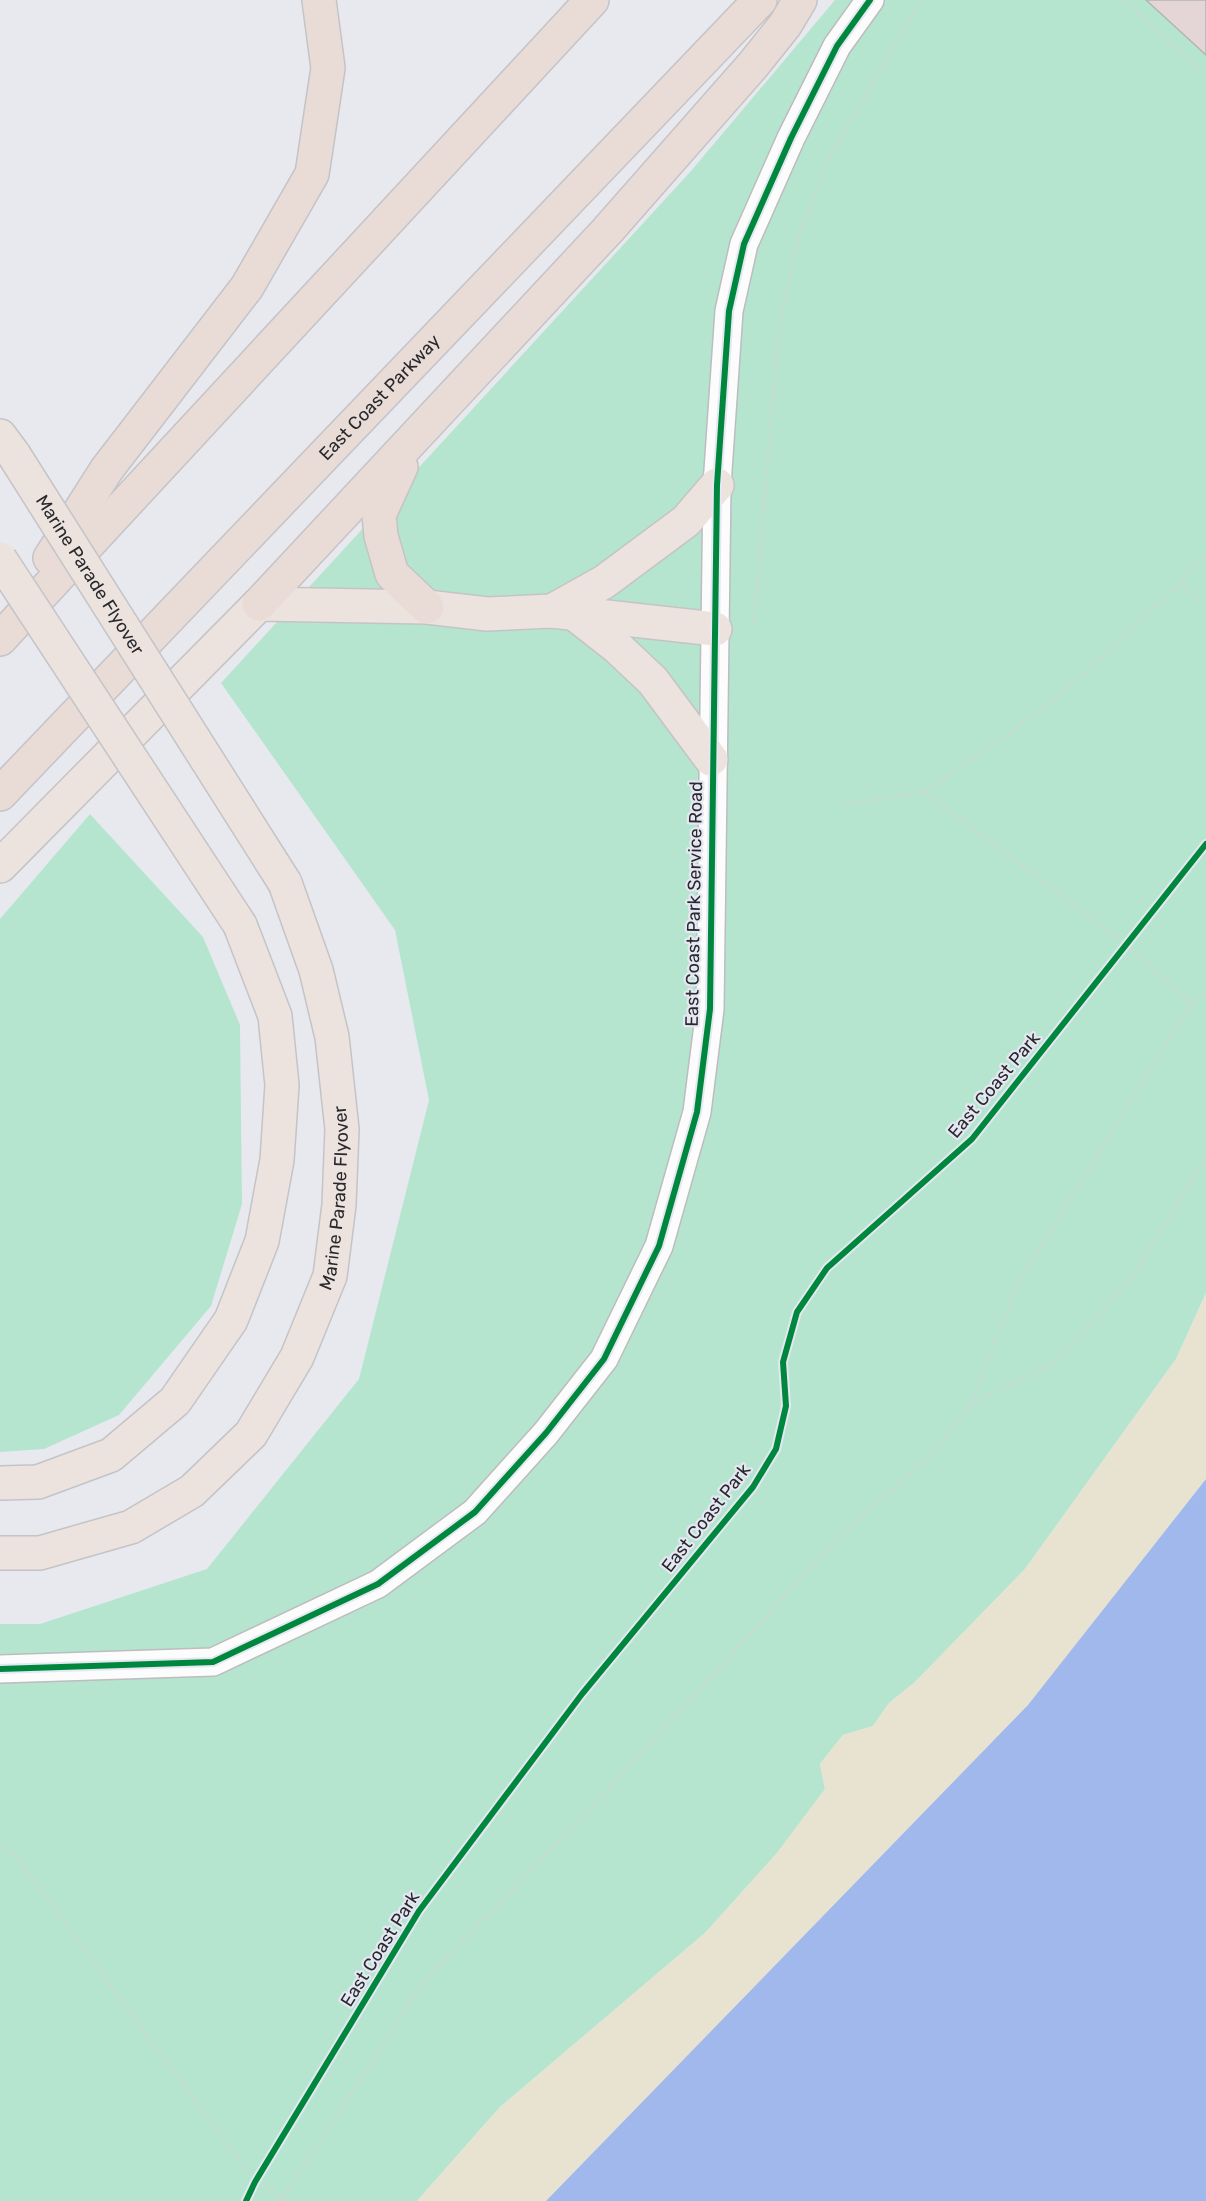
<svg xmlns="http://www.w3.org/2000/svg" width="1206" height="2201" viewBox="0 0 1206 2201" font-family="Rubik,sans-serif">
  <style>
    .green { fill: #b5e5cf }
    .sand { fill: #e8e3d1 }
    .water { fill: #a0b8eb }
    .building { fill: #e4d6d6; stroke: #b5b4b6; stroke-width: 1.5 }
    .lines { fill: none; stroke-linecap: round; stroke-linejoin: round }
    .minor-casing { stroke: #bcbcc1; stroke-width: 30 }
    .trunk-casing { stroke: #c4c4c7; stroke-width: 36 }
    .motorway-casing { stroke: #c4c4c7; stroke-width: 36 }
    .path { stroke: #d5d5d7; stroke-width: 4; stroke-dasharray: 1.5 4.5; stroke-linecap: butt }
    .minor { stroke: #fcfcfd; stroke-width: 27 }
    .trunk { stroke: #ece2de; stroke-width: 33 }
    .motorway { stroke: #e9dbd6; stroke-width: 33 }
    .trunk-bridge-casing { stroke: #c4c4c7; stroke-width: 36; stroke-linecap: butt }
    .trunk-bridge { stroke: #ece2de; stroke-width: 33 }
    .cycleway-casing { stroke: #e5e7f2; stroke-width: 10 }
    .cycleway { stroke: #00873e; stroke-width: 6 }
    .labels { text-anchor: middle; stroke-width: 4.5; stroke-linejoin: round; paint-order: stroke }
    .street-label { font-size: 18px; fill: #29292d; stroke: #e5e7f2 }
  </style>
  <rect width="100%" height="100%" fill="#e8e9ef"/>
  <!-- green -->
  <path class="green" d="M835,0H1206V1293L1176,1359L1025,1569L915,1682L889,1703L873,1726L843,1735L820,1764L825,1789L777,1853L705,1933L500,2107L417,2201H0V1624H40L207,1569L359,1379L429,1100L395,930L221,683L691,171Z
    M90,814L203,937L240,1025L242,1204L211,1306L119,1415L44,1449L0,1452V919Z"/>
  <!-- sand -->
  <path class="sand" d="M1206,1293V1479L1028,1705L546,2201H417L500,2107L705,1933L777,1853L825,1789L820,1764L843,1735L873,1726L889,1703L915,1682L1025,1569L1176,1359Z"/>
  <!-- water -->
  <path class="water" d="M1206,1479V2201H546L1028,1705Z"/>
  <!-- building -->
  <path class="building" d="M1146,0H1206V55Z"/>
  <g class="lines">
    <!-- minor casing -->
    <g class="minor-casing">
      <path id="minor" d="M0,1669L213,1662L378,1584L475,1512L546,1433L604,1359L659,1246L697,1112L710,1009L717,485L729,311L744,244L791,138L837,46L870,0"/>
    </g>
    <!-- trunk casing -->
    <g class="trunk-casing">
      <g id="trunk">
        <path d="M0,436L14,455"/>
        <path d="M552,611L604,582L686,521L717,485"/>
        <path d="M575,614L617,647L653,681L711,759"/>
        <path d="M0,866L259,604L427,607L487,614L552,611L715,629"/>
        <path d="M0,1483L38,1482L111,1455L175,1401L231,1320L262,1241L277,1160L282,1085L275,1016L240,925"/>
        <path id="s1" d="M0,1553H40L131,1527L192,1491L251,1434L297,1357L330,1276L339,1205L342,1129L332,1037L316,970L285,883"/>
      </g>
    </g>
    <!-- motorway casing -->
    <g class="motorway-casing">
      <g id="motorway">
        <path d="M401,467L379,515L381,536L392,574L427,607"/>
        <path d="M50,558L107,469L247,287L312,174L328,68L319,0"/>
        <path d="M259,604L607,231L753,65L785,25L800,0"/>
        <path d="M0,639L592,0"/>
        <path id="s2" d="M0,794L760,0"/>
      </g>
    </g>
    <!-- path -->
    <path class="path" d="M1124,0L1206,76
      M1180,584L1206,604
      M746,624L754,623L779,324L798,238L831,154L921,0
      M925,792L1052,702L1180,584L1206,553
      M843,804L925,792L1128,946L1191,1003
      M970,1405L1019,1282L1191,1003L1206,993
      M0,1843L18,1859L255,2182L283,2198
      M281,2201L425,1980L575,1825L839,1537L938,1448L970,1405L1055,1363L1135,1274L1206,1156"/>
    <!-- minor -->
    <use href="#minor" class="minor"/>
    <!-- trunk -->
    <use href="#trunk" class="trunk"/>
    <!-- motorway -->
    <use href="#motorway" class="motorway"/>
    <!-- trunk-bridge casing -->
    <g class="trunk-bridge-casing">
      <g id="trunk-bridge">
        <path id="s3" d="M14,455L285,883"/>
        <path d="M0,559L240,925"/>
      </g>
    </g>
    <!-- trunk-bridge -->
    <use href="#trunk-bridge" class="trunk-bridge"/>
    <!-- cycleway casing -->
    <g class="cycleway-casing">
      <path id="cycleway" d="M0,1669L213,1662L378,1584L475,1512L546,1433L604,1359L659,1246L697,1112L710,1009L717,485L729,311L744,244L791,138L837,46L870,0
        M246,2201L255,2182L419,1911L582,1694L753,1487L776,1449L786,1406L783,1362L797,1312L827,1268L972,1139L1206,844"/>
    </g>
    <!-- cycleway -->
    <use href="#cycleway" class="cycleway"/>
  </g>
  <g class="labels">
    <!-- street labels -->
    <g class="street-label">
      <text dy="6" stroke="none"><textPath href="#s2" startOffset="549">East Coast Parkway</textPath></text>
      <text dy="6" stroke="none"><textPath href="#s3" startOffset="142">Marine Parade Flyover</textPath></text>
      <text transform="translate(694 904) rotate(-89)" y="6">East Coast Park Service Road</text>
      <text transform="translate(994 1085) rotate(-50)" y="6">East Coast Park</text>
      <text dy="6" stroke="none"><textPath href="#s1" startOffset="543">Marine Parade Flyover</textPath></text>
      <text transform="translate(706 1518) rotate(-52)" y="6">East Coast Park</text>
      <text transform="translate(380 1949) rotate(-58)" y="6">East Coast Park</text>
    </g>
  </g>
</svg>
